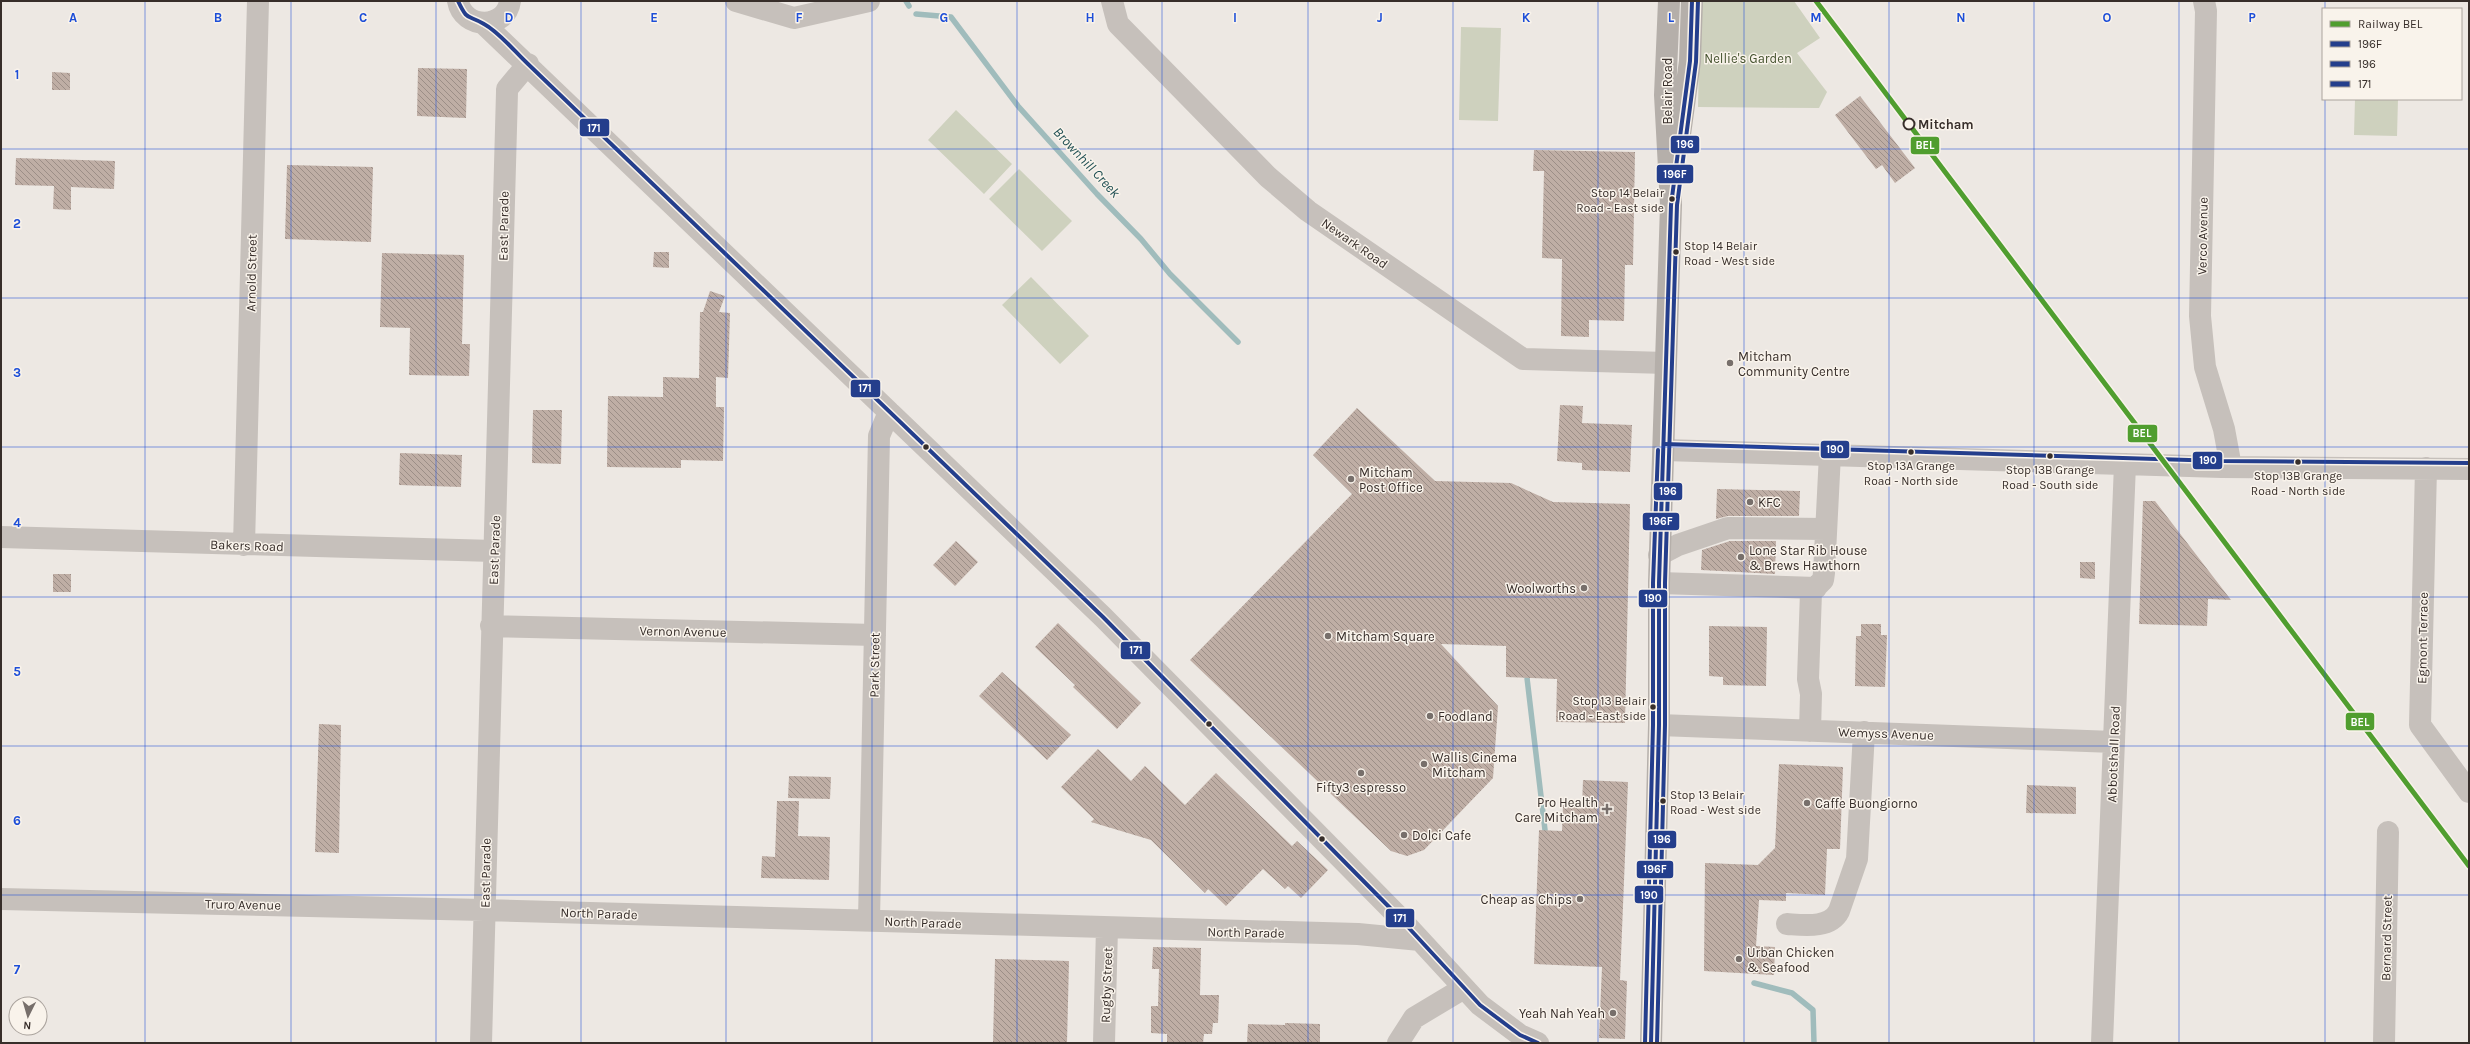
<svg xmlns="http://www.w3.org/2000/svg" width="2470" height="1044" viewBox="0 0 2470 1044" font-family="Karla,sans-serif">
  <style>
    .garden { fill: #ced1be }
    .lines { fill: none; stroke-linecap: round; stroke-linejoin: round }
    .stream { stroke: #a0bcbc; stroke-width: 5.5 }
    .building { fill: url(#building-back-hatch) }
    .minor { stroke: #c6c0bb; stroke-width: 22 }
    .major { stroke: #b5afaa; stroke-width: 22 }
    .bus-1-casing { stroke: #f9f3eb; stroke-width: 7 }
    .bus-2-casing { stroke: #f9f3eb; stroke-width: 7 }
    .bus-3-casing { stroke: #f9f3eb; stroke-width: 7 }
    .bus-4-casing { stroke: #f9f3eb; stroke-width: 7 }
    .bus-1 { stroke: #243e8c; stroke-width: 4 }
    .bus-2 { stroke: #243e8c; stroke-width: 4 }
    .bus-3 { stroke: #243e8c; stroke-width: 4 }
    .bus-4 { stroke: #243e8c; stroke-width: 4 }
    .rail-1-casing { stroke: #f9f3eb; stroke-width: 8 }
    .rail-1 { stroke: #509e2f; stroke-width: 5 }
    .grid { fill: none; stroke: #1d4ed8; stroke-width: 1; stroke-opacity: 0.55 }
    .stop-dot { fill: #f9f3eb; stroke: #372e2a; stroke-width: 2 }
    .bus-dot { fill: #372e2a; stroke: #f9f3eb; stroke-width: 1.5 }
    .poi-dot { fill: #776f6b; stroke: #f9f3eb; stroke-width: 1.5 }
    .labels { text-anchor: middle; stroke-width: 3; stroke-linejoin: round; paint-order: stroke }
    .bus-label { font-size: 12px; fill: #372e2a; stroke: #f9f3eb }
    .park-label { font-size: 13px; fill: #45532f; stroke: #f9f3eb }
    .street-label { font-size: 13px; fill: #372e2a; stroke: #f9f3eb }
    .stop-label { font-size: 13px; font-weight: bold; fill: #372e2a; stroke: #f9f3eb; text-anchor: start }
    .poi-label { font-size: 13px; fill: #372e2a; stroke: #f9f3eb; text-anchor: start }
    .water-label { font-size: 14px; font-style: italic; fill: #225155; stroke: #f9f3eb }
    .grid-label { font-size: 13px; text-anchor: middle; font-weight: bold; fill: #1d4ed8; stroke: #f9f3eb; stroke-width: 3; stroke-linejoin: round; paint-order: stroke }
    .line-badge { stroke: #f9f3eb; stroke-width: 1.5 }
    .badge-label { font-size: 11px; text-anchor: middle; font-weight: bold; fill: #fff }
  </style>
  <defs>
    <pattern id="building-back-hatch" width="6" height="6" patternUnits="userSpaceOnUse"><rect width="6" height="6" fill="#bfaea5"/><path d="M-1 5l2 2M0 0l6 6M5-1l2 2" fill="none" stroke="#9c8e87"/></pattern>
  </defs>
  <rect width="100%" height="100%" fill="#ede8e3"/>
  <!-- garden -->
  <path class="garden" d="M1700,1H1794L1820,38L1797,53L1827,92L1819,108L1698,107Z
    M1461,27L1501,28L1498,121L1459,120Z
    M2355,99H2398L2397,136L2354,135Z
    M956,110L1012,164L984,194L928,140Z
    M1019,169L1072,221L1042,251L989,199Z
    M1031,277L1089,336L1060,364L1002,305Z"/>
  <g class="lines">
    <!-- stream -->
    <path class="stream" d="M906,1L909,6
      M916,14L951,17L1018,106L1097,194L1141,239L1170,274L1238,342
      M1527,678L1545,830
      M1754,983L1792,993L1813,1010L1814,1043"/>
  </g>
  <!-- building -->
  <path class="building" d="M418,68L467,69L466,118L417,116Z
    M52,72L70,73V90H52Z
    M1860,96L1915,168L1895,183L1882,165L1876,169L1835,115Z
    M1534,150L1635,152L1633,265H1625L1624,321L1589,320V337L1561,336L1562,259L1542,258L1544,171H1533Z
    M16,158L115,161L114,189L71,187V210L53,209L54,186L15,185Z
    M287,165L373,167L371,242L285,239Z
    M654,252H669V268L653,267Z
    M382,253L464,255L462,344H470L469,376L409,375L410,328L380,327Z
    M710,291L725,296L719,312L730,313L728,378L716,377V407H724L723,461L681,460V468L607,467L608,396L663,397V377L699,378L700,312H703Z
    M1560,405L1583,406L1582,423L1632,425L1630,472L1582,470V463L1557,461Z
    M1357,408L1435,481L1511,483L1553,502L1630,504L1625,723L1556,722L1557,679L1506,677V646L1441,644L1498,706L1493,778L1424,850L1407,856L1391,851L1190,660L1352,494L1313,455Z
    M533,410H562L561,464L532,463Z
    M400,453L462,455L461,487L399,485Z
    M1717,489L1800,491L1799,516H1728L1716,519Z
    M2143,501H2155L2231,600L2208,599L2207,626L2139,624Z
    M956,541L978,562L955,586L933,565Z
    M1730,541H1776L1775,574L1701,570L1702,550Z
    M2080,562H2095V579L2080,578Z
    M53,574H71V592H53Z
    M1058,623L1141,703L1117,729L1073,687L1075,685L1035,647Z
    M1861,624H1881V635H1887L1885,687L1855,686L1856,636H1861Z
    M1709,626L1767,627L1766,686L1723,685V677L1709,676Z
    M1002,672L1071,735L1047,760L979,696Z
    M319,724L341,725L339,853L315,852Z
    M1098,749L1131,781L1145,766L1185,805L1216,773L1292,846L1297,841L1328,870L1301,898L1288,886L1285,889L1263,869L1226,906L1208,889L1205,893L1151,840L1091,822L1094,819L1061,787Z
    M1779,764L1843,767L1840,849H1827L1825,895L1786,893V901L1759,900L1756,946L1775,947L1774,975L1704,971L1705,863L1758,865L1775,848Z
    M789,776L831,777L830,799L788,798Z
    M1583,780L1628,782L1620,980L1627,981L1625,1039L1599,1038L1602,967L1534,964L1539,830L1562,831L1563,805L1582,806Z
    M2027,785L2076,787V814L2026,813Z
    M777,801H799L798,836L830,837L829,880L761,878L762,856L775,857Z
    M1153,947L1201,948L1200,995H1219L1218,1023H1213L1212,1034H1204L1203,1043H1167V1034L1151,1033V1006H1158L1159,969H1152Z
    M995,959L1069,961L1067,1043H993Z
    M1285,1023L1320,1024V1043H1247L1248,1024L1285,1025Z"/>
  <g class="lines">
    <!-- minor -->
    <path class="minor" d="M458,1C463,30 506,30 510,1
      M736,1L794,18L869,1
      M1112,1L1118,24L1268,177L1308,211L1523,359L1666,363
      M2204,1L2206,11L2200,316L2205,367L2224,429L2231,467
      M484,24L1103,617L1396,914L1480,1005L1520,1035L1538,1043
      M1664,450L2222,467L2469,469
      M2426,468L2420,725L2469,792
      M1,537L494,551
      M244,545L258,1
      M1659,555L1678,545L1728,528L1826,529
      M1659,583L1816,588
      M491,626L875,635
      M1659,725L2114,742
      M1810,731L1811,694L1808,679L1811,592L1823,580L1824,573L1830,454
      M1,899L484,910L1358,934L1420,940
      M869,920L879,436L889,412
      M1787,924C1803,925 1830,929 1839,911L1857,859L1864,732
      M481,1043L507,92V89L528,64
      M1104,1043L1107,928
      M1398,1043L1414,1018L1464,988
      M2102,1043L2125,464
      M2384,1043L2388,832"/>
    <!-- major -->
    <path class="major" d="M1678,149L1690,61L1692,1
      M1651,1043L1659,725V583L1671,205L1665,95L1669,1"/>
    <!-- bus-1 casing -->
    <g class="bus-1-casing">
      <path id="bus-1" d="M1651,1043L1659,725V583L1671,205L1690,61L1692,1"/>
    </g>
    <!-- bus-2 casing -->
    <g class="bus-2-casing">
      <path id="bus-2" d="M1657,1043L1665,725V583L1677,205L1696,62L1698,1"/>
    </g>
    <!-- bus-3 casing -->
    <g class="bus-3-casing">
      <path id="bus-3" d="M458,1C468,22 467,14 484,24C499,32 515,52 528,64L1103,617L1396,914L1480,1005L1520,1035L1538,1043"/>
    </g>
    <!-- bus-4 casing -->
    <g class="bus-4-casing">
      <path id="bus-4" d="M1664,444L2222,461L2469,463
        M1645,1043L1653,725V583L1658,450"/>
    </g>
    <!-- bus-1 -->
    <use href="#bus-1" class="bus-1"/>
    <!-- bus-2 -->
    <use href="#bus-2" class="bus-2"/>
    <!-- bus-3 -->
    <use href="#bus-3" class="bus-3"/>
    <!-- bus-4 -->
    <use href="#bus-4" class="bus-4"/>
    <!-- rail-1 casing -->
    <g class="rail-1-casing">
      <path id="rail-1" d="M1816,1L2469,866"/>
    </g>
    <!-- rail-1 -->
    <use href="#rail-1" class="rail-1"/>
  </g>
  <!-- grid -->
  <path class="grid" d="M145,1V1043M291,1V1043M436,1V1043M581,1V1043M726,1V1043M872,1V1043M1017,1V1043M1162,1V1043M1308,1V1043M1453,1V1043M1598,1V1043M1744,1V1043M1889,1V1043M2034,1V1043M2179,1V1043M2325,1V9M2325,99V1043M1,149H2469M1,298H2469M1,447H2469M1,597H2469M1,746H2469M1,895H2469"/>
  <!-- markers -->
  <circle class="stop-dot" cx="1909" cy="124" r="5.5"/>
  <g class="bus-dot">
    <circle cx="1672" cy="199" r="3.5"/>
    <circle cx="1676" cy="252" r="3.5"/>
    <circle cx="926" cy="447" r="3.5"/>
    <circle cx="1911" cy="452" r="3.5"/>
    <circle cx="2050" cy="456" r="3.5"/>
    <circle cx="2298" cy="462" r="3.5"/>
    <circle cx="1653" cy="707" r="3.5"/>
    <circle cx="1209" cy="724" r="3.5"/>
    <circle cx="1663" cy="801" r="3.5"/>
    <circle cx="1322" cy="839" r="3.5"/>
  </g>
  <g class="poi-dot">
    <circle cx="1730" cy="363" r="4"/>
    <circle cx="1351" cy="479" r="4"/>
    <circle cx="1750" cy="502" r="4"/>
    <circle cx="1741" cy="557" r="4"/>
    <circle cx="1584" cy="588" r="4"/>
    <circle cx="1328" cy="636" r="4"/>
    <circle cx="1430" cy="716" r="4"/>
    <circle cx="1424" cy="764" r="4"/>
    <circle cx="1361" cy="773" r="4"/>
    <circle cx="1807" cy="803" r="4"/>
    <path d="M1605 803h4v4h4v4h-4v4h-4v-4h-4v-4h4z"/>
    <circle cx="1404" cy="835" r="4"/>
    <circle cx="1580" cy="899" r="4"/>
    <circle cx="1739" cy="959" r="4"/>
    <circle cx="1613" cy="1013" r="4"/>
  </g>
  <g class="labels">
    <!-- bus labels -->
    <g class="bus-label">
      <text x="1664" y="197" text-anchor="end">Stop 14 Belair<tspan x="1664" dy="15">Road - East side</tspan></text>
      <text x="1684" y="250" text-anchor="start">Stop 14 Belair<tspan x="1684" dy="15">Road - West side</tspan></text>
      <text x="1911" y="470">Stop 13A Grange<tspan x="1911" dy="15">Road - North side</tspan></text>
      <text x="2050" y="474">Stop 13B Grange<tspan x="2050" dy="15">Road - South side</tspan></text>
      <text x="2298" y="480">Stop 13B Grange<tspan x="2298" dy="15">Road - North side</tspan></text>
      <text x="1646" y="705" text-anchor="end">Stop 13 Belair<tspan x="1646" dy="15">Road - East side</tspan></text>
      <text x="1670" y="799" text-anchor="start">Stop 13 Belair<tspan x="1670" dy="15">Road - West side</tspan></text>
    </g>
    <!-- park labels -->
    <g class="park-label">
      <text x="1748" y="63">Nellie's Garden</text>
    </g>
    <!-- street labels -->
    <g class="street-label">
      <text transform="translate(1667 91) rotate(-90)" y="5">Belair Road</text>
      <text transform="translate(503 226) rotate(-89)" y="5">East Parade</text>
      <text transform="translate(2202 236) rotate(-89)" y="5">Verco Avenue</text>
      <text transform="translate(1355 243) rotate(35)" y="5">Newark Road</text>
      <text transform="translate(251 273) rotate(-89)" y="5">Arnold Street</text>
      <text transform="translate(247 545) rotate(2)" y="5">Bakers Road</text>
      <text transform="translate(494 550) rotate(-88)" y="5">East Parade</text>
      <text transform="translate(683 631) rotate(1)" y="5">Vernon Avenue</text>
      <text transform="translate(2422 638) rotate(-89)" y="5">Egmont Terrace</text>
      <text transform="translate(874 665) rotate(-89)" y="5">Park Street</text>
      <text transform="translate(1886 733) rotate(2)" y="5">Wemyss Avenue</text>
      <text transform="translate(2113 754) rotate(-88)" y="5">Abbotshall Road</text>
      <text transform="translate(485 873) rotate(-89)" y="5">East Parade</text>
      <text transform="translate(243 904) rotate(1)" y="5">Truro Avenue</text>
      <text transform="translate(599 913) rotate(2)" y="5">North Parade</text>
      <text transform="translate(923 922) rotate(2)" y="5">North Parade</text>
      <text transform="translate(1246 932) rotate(1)" y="5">North Parade</text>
      <text transform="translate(2386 938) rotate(-89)" y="5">Bernard Street</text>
      <text transform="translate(1106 985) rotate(-88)" y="5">Rugby Street</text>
    </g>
    <!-- stop labels -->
    <g class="stop-label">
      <text x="1918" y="129">Mitcham</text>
    </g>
    <!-- poi labels -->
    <g class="poi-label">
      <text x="1738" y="361">Mitcham<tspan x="1738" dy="15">Community Centre</tspan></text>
      <text x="1359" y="477">Mitcham<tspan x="1359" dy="15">Post Office</tspan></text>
      <text x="1758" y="507">KFC</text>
      <text x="1749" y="555">Lone Star Rib House<tspan x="1749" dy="15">&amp; Brews Hawthorn</tspan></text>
      <text x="1576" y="593" text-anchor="end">Woolworths</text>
      <text x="1336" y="641">Mitcham Square</text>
      <text x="1438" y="721">Foodland</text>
      <text x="1432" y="762">Wallis Cinema<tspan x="1432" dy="15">Mitcham</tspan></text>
      <text x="1361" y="792" text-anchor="middle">Fifty3 espresso</text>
      <text x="1598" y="807" text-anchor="end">Pro Health<tspan x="1598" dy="15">Care Mitcham</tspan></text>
      <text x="1815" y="808">Caffe Buongiorno</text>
      <text x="1412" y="840">Dolci Cafe</text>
      <text x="1572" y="904" text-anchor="end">Cheap as Chips</text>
      <text x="1747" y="957">Urban Chicken<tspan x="1747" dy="15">&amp; Seafood</tspan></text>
      <text x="1605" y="1018" text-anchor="end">Yeah Nah Yeah</text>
    </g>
    <!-- water labels -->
    <g class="water-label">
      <text transform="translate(1087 162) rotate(47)" y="5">Brownhill Creek</text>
    </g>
  </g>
  <g class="grid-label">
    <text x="73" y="22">A</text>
    <text x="218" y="22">B</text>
    <text x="363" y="22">C</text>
    <text x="509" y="22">D</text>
    <text x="654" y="22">E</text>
    <text x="799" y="22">F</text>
    <text x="944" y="22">G</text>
    <text x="1090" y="22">H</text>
    <text x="1235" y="22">I</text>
    <text x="1380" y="22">J</text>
    <text x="1526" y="22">K</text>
    <text x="1671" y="22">L</text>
    <text x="1816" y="22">M</text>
    <text x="1961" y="22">N</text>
    <text x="2107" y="22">O</text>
    <text x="2252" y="22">P</text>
    <text x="17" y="79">1</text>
    <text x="17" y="228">2</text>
    <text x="17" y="377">3</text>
    <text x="17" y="527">4</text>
    <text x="17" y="676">5</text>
    <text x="17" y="825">6</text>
    <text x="17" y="974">7</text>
  </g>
  <g class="line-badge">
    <rect x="579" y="118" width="31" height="19" rx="4" fill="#243e8c"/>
    <rect x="1670" y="135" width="30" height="19" rx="4" fill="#243e8c"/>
    <rect x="1910" y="136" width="30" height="19" rx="4" fill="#509e2f"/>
    <rect x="1656" y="164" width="38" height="20" rx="4" fill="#243e8c"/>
    <rect x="850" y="379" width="31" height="19" rx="4" fill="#243e8c"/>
    <rect x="2127" y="424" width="31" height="19" rx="4" fill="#509e2f"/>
    <rect x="1820" y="440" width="30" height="19" rx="4" fill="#243e8c"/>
    <rect x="2192" y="451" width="31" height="19" rx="4" fill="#243e8c"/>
    <rect x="1653" y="482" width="30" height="19" rx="4" fill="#243e8c"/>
    <rect x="1642" y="512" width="38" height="19" rx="4" fill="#243e8c"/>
    <rect x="1638" y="589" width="30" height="19" rx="4" fill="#243e8c"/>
    <rect x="1120" y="641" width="31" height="19" rx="4" fill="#243e8c"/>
    <rect x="2345" y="712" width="30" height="19" rx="4" fill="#509e2f"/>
    <rect x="1647" y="830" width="30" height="19" rx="4" fill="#243e8c"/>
    <rect x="1636" y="860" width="38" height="19" rx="4" fill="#243e8c"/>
    <rect x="1634" y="885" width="30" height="19" rx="4" fill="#243e8c"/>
    <rect x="1385" y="908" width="30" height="20" rx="4" fill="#243e8c"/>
  </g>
  <g class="badge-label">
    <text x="594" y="132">171</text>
    <text x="1685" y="148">196</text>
    <text x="1925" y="149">BEL</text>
    <text x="1675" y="178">196F</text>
    <text x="865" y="392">171</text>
    <text x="2142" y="437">BEL</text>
    <text x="1835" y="453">190</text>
    <text x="2208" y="464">190</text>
    <text x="1668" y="495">196</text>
    <text x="1661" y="525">196F</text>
    <text x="1653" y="602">190</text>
    <text x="1136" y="654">171</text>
    <text x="2360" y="726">BEL</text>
    <text x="1662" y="843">196</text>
    <text x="1655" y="873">196F</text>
    <text x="1649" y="899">190</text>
    <text x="1400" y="922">171</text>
  </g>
  <!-- border -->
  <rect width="2470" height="1044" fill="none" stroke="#372e2a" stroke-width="4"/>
  <!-- legend -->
  <rect x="2322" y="8" width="140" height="92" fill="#f9f3eb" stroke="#aba49e"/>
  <rect x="2330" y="21" width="20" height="6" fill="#509e2f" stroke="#aba49e"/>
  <text x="2358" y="28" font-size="12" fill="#372e2a">Railway BEL</text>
  <rect x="2330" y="41" width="20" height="6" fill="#243e8c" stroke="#aba49e"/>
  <text x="2358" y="48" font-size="12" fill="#372e2a">196F</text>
  <rect x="2330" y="61" width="20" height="6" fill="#243e8c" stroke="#aba49e"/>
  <text x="2358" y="68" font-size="12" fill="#372e2a">196</text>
  <rect x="2330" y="81" width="20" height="6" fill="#243e8c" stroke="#aba49e"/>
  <text x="2358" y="88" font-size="12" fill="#372e2a">171</text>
  <!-- north arrow -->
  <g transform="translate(28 1016) rotate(185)"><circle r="19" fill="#f9f3eb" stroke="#aba49e"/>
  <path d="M0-3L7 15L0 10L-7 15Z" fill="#776f6b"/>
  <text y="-6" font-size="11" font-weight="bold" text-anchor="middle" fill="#372e2a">N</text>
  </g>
</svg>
